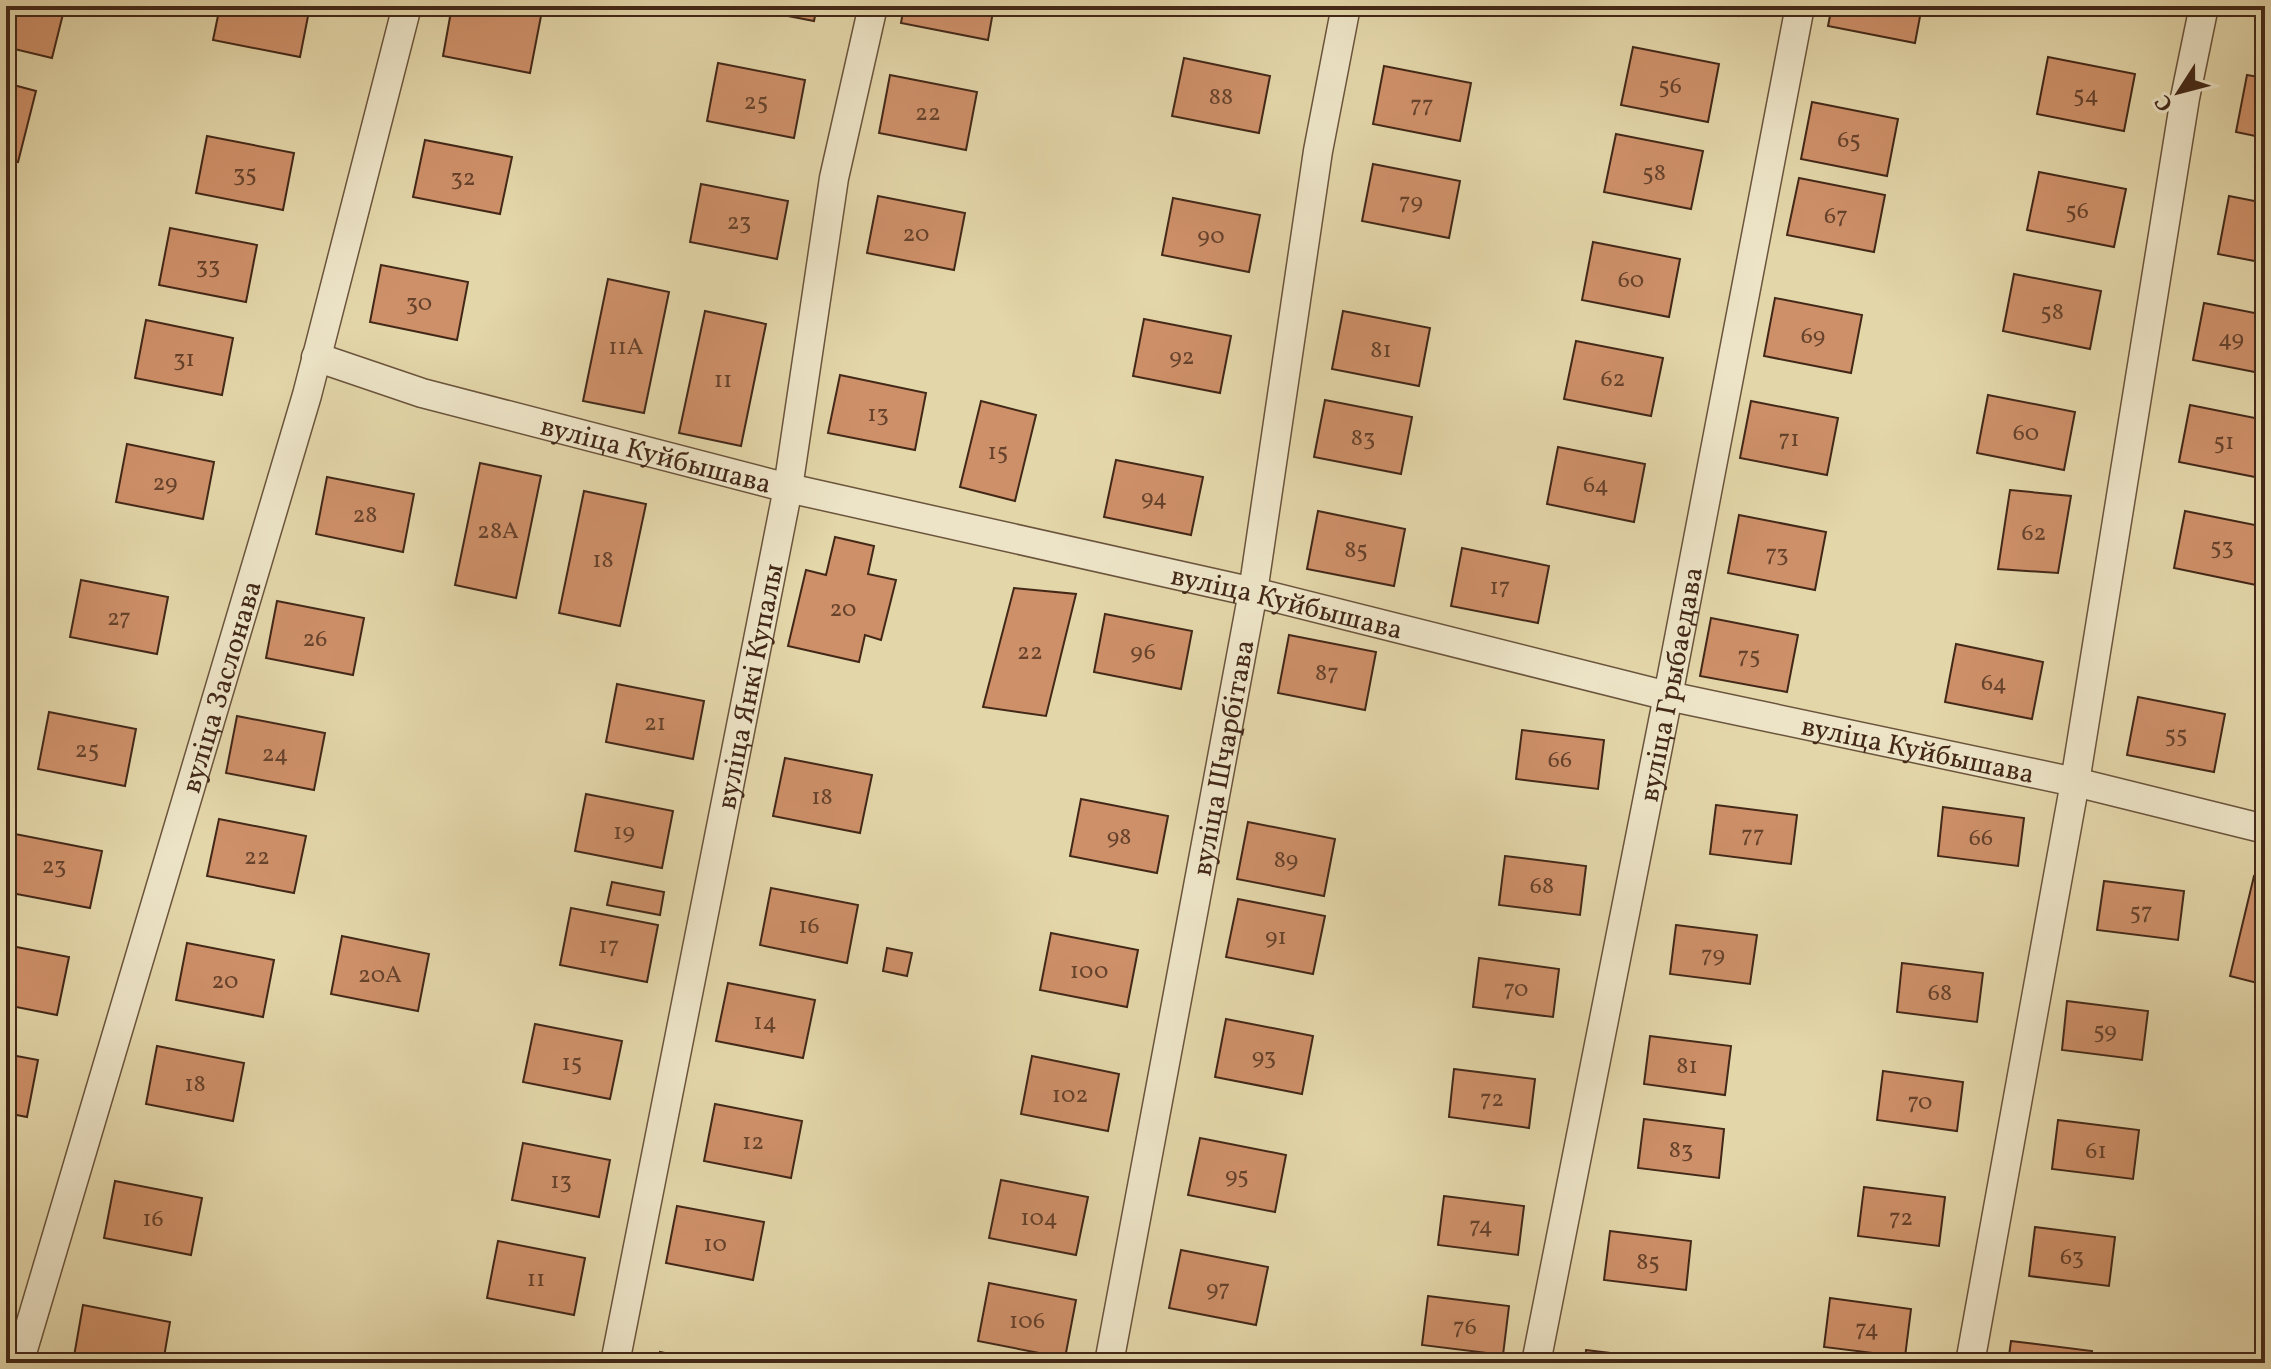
<svg xmlns="http://www.w3.org/2000/svg" width="2271" height="1369" viewBox="0 0 2271 1369" font-family="Vollkorn,serif">
  <style>
    .building { fill: #ce9069; stroke: #432818; stroke-width: 2 }
    .lines { fill: none; stroke-linecap: round; stroke-linejoin: round }
    .minor-casing { stroke: #6b543c; stroke-width: 31 }
    .minor { stroke: #ede4c7; stroke-width: 28 }
    .labels { text-anchor: middle; stroke-width: 7; stroke-linejoin: round; paint-order: stroke }
    .number-label { font-size: 24px; fill: #66422c }
    .street-label { font-size: 28px; fill: #432818; stroke: #ede4c7 }
  </style>
  <rect width="100%" height="100%" fill="#e3d6a9"/>
  <filter id="stains"><feTurbulence type="fractalNoise" baseFrequency=".0025" numOctaves="4"/><feColorMatrix values="0 0 0 0 .2 0 0 0 0 .09 0 0 0 0 .02 0 0 0 .5 -.17"/></filter>
  <radialGradient id="worn" r=".72"><stop offset=".6" stop-color="#630" stop-opacity="0"/><stop offset="1" stop-color="#630" stop-opacity=".3"/></radialGradient>
  <!-- building -->
  <path class="building" d="M6,6H65L52,58L6,47Z
    M220,6H310L300,57L213,40Z
    M452,6H490L541,16L530,73L443,56Z
    M736,6H817L814,21Z
    M904,6H994L988,40L901,23Z
    M1433,6H1476L1473,16Z
    M1688,6H1739L1738,16Z
    M1832,6H1922L1915,43L1828,26Z
    M1633,47L1719,64L1708,122L1621,105Z
    M2048,57L2135,74L2124,131L2037,114Z
    M1184,58L1270,76L1259,133L1172,116Z
    M718,63L805,80L794,138L707,121Z
    M1384,66L1471,83L1460,141L1373,124Z
    M890,75L977,92L966,150L879,133Z
    M2247,75L2265,78V138L2236,132Z
    M6,83L36,91L18,162L6,160Z
    M1812,102L1898,119L1887,176L1801,159Z
    M1616,134L1703,151L1691,209L1604,192Z
    M207,136L294,153L283,210L196,193Z
    M425,140L512,157L500,214L413,197Z
    M1373,164L1460,181L1449,238L1362,221Z
    M2039,172L2126,189L2114,247L2027,230Z
    M1799,178L1885,195L1874,252L1787,235Z
    M701,184L788,201L777,259L690,242Z
    M878,196L965,213L954,270L867,253Z
    M2229,196L2265,203V263L2218,254Z
    M1173,198L1260,215L1249,272L1162,255Z
    M170,228L257,245L246,302L159,285Z
    M1593,242L1680,259L1669,317L1582,300Z
    M381,265L468,282L457,340L370,322Z
    M2014,274L2101,291L2090,349L2003,331Z
    M608,279L669,292L644,413L583,401Z
    M1775,298L1862,315L1851,373L1764,356Z
    M2204,303L2265,315V374L2193,360Z
    M705,311L766,324L741,446L679,433Z
    M1343,311L1430,328L1419,386L1332,369Z
    M1144,319L1231,336L1220,393L1133,376Z
    M146,320L233,338L222,395L135,378Z
    M1576,341L1663,358L1651,416L1564,399Z
    M840,375L926,393L915,450L828,433Z
    M1988,395L2075,412L2064,470L1977,453Z
    M1325,400L1412,417L1401,474L1314,457Z
    M981,401L1036,415L1015,501L960,487Z
    M1751,401L1838,418L1827,475L1740,458Z
    M2190,405L2265,420V479L2179,462Z
    M127,444L214,462L203,519L116,502Z
    M1558,447L1645,464L1634,522L1547,504Z
    M1116,460L1203,477L1191,535L1104,517Z
    M480,463L541,476L516,598L455,585Z
    M327,477L414,494L403,552L316,534Z
    M2010,490L2071,496L2058,573L1998,569Z
    M584,491L646,504L620,626L559,613Z
    M1318,511L1405,529L1394,586L1307,569Z
    M2185,511L2265,527V565L2261,586L2174,568Z
    M1739,515L1826,532L1815,590L1728,573Z
    M835,537L874,546L868,574L896,580L881,640L865,635L859,662L788,646L806,570L826,575Z
    M1462,548L1549,566L1538,623L1451,606Z
    M81,580L168,597L157,654L70,637Z
    M1014,588L1076,594L1046,716L983,707Z
    M277,601L364,618L353,675L266,658Z
    M1105,614L1192,631L1181,689L1094,672Z
    M1711,618L1798,635L1787,692L1700,676Z
    M1289,635L1376,652L1365,710L1278,693Z
    M1956,644L2043,662L2032,719L1945,702Z
    M617,684L704,701L693,759L606,742Z
    M2138,697L2225,714L2214,772L2127,755Z
    M49,712L136,729L125,786L38,769Z
    M237,716L325,733L314,790L226,773Z
    M1522,730L1604,740L1598,789L1516,779Z
    M785,758L872,775L860,833L773,816Z
    M586,794L673,811L662,868L575,851Z
    M1081,799L1168,816L1157,873L1070,856Z
    M1716,805L1797,815L1791,864L1710,854Z
    M1943,807L2024,818L2018,866L1938,856Z
    M219,819L306,836L294,893L207,876Z
    M1248,822L1335,839L1324,896L1237,879Z
    M15,834L102,851L90,908L6,892Z
    M1505,856L1586,866L1580,915L1499,905Z
    M2254,876L2265,879V985L2230,976Z
    M2104,881L2184,891L2178,940L2097,930Z
    M612,882L664,892L660,915L607,905Z
    M771,888L858,905L847,963L760,945Z
    M1238,899L1325,916L1313,974L1226,957Z
    M571,908L658,925L647,982L560,965Z
    M1676,925L1757,935L1750,984L1670,974Z
    M1051,933L1138,950L1127,1007L1040,990Z
    M342,936L429,954L418,1011L331,994Z
    M187,943L274,960L263,1017L176,1000Z
    M6,945L69,957L57,1015L6,1005Z
    M887,948L912,953L907,976L883,971Z
    M1479,958L1559,969L1553,1017L1473,1007Z
    M1902,963L1983,973L1977,1022L1897,1012Z
    M728,983L815,1000L803,1058L716,1041Z
    M2067,1001L2148,1011L2142,1060L2062,1050Z
    M1226,1019L1313,1036L1302,1094L1215,1077Z
    M535,1024L622,1041L610,1099L523,1082Z
    M1650,1036L1731,1046L1725,1095L1644,1084Z
    M157,1046L244,1063L233,1121L146,1104Z
    M6,1054L38,1060L27,1117L6,1113Z
    M1032,1056L1119,1074L1108,1131L1021,1114Z
    M1454,1069L1535,1079L1529,1128L1449,1117Z
    M1883,1071L1963,1082L1957,1131L1877,1120Z
    M715,1104L802,1121L791,1178L704,1161Z
    M1644,1119L1724,1129L1719,1178L1638,1168Z
    M2058,1120L2139,1130L2133,1179L2052,1169Z
    M1200,1138L1286,1155L1275,1212L1188,1195Z
    M523,1143L610,1160L599,1217L512,1200Z
    M1001,1180L1088,1197L1076,1255L989,1238Z
    M115,1181L202,1198L191,1255L104,1238Z
    M1864,1187L1945,1197L1939,1246L1858,1236Z
    M1444,1196L1524,1206L1518,1255L1438,1245Z
    M677,1206L764,1222L753,1280L666,1263Z
    M2035,1227L2115,1237L2109,1286L2029,1276Z
    M1610,1231L1691,1241L1686,1290L1604,1280Z
    M498,1241L585,1258L574,1315L487,1298Z
    M1181,1250L1268,1267L1256,1325L1169,1308Z
    M989,1283L1076,1300L1065,1358L978,1341Z
    M1428,1296L1509,1306L1503,1355L1422,1345Z
    M1830,1298L1911,1309L1905,1357L1824,1347Z
    M83,1305L170,1322L163,1363L73,1362Z
    M2011,1341L2092,1351L2090,1363H2008Z
    M1586,1350L1667,1360V1363H1585Z
    M660,1352L714,1363H658Z
    M475,1355L514,1363H474Z"/>
  <g class="lines">
    <!-- minor casing -->
    <g class="minor-casing">
      <g id="minor">
        <path id="s1" d="M316,357L422,393L788,488L1253,592L1668,696L2075,782L2265,829"/>
        <path id="s2" d="M19,1363L307,395L407,6"/>
        <path id="s3" d="M615,1363L788,488L834,178L873,6"/>
        <path id="s4" d="M1109,1363L1253,592L1318,151L1346,6"/>
        <path id="s5" d="M1536,1363L1668,696L1800,6"/>
        <path d="M1970,1363L2075,782L2185,98L2204,6"/>
      </g>
    </g>
    <!-- minor -->
    <use href="#minor" class="minor"/>
  </g>
  <g class="labels">
    <!-- number labels -->
    <g class="number-label">
      <text x="1670" y="93">56</text>
      <text x="2086" y="102">54</text>
      <text x="1221" y="104">88</text>
      <text x="756" y="109">25</text>
      <text x="1422" y="112">77</text>
      <text x="928" y="120">22</text>
      <text x="1849" y="147">65</text>
      <text x="1654" y="180">58</text>
      <text x="245" y="181">35</text>
      <text x="463" y="185">32</text>
      <text x="1411" y="209">79</text>
      <text x="2077" y="218">56</text>
      <text x="1836" y="223">67</text>
      <text x="739" y="229">23</text>
      <text x="916" y="241">20</text>
      <text x="1211" y="243">90</text>
      <text x="208" y="273">33</text>
      <text x="1631" y="287">60</text>
      <text x="419" y="310">30</text>
      <text x="2052" y="319">58</text>
      <text x="1813" y="343">69</text>
      <text x="2231" y="346">49</text>
      <text x="626" y="354">11А</text>
      <text x="1381" y="357">81</text>
      <text x="1182" y="364">92</text>
      <text x="184" y="366">31</text>
      <text x="1613" y="386">62</text>
      <text x="723" y="387">11</text>
      <text x="878" y="421">13</text>
      <text x="2026" y="440">60</text>
      <text x="1363" y="445">83</text>
      <text x="1789" y="446">71</text>
      <text x="2224" y="449">51</text>
      <text x="998" y="459">15</text>
      <text x="165" y="490">29</text>
      <text x="1596" y="492">64</text>
      <text x="1154" y="505">94</text>
      <text x="365" y="522">28</text>
      <text x="498" y="538">28А</text>
      <text x="2034" y="540">62</text>
      <text x="2222" y="554">53</text>
      <text x="1356" y="557">85</text>
      <text x="1777" y="561">73</text>
      <text x="603" y="567">18</text>
      <text x="1500" y="594">17</text>
      <text x="843" y="616">20</text>
      <text x="119" y="625">27</text>
      <text x="315" y="646">26</text>
      <text x="1030" y="659">22</text>
      <text x="1143" y="659">96</text>
      <text x="1749" y="663">75</text>
      <text x="1327" y="680">87</text>
      <text x="1994" y="690">64</text>
      <text x="655" y="730">21</text>
      <text x="2176" y="742">55</text>
      <text x="87" y="757">25</text>
      <text x="275" y="761">24</text>
      <text x="1560" y="767">66</text>
      <text x="822" y="804">18</text>
      <text x="624" y="839">19</text>
      <text x="1753" y="842">77</text>
      <text x="1119" y="844">98</text>
      <text x="1981" y="845">66</text>
      <text x="257" y="864">22</text>
      <text x="1286" y="867">89</text>
      <text x="54" y="873">23</text>
      <text x="1542" y="893">68</text>
      <text x="2141" y="919">57</text>
      <text x="809" y="933">16</text>
      <text x="1276" y="944">91</text>
      <text x="609" y="953">17</text>
      <text x="1713" y="962">79</text>
      <text x="1089" y="978">100</text>
      <text x="380" y="982">20А</text>
      <text x="225" y="988">20</text>
      <text x="1516" y="996">70</text>
      <text x="1940" y="1000">68</text>
      <text x="765" y="1029">14</text>
      <text x="2105" y="1038">59</text>
      <text x="1264" y="1064">93</text>
      <text x="572" y="1070">15</text>
      <text x="1687" y="1073">81</text>
      <text x="195" y="1091">18</text>
      <text x="1070" y="1102">102</text>
      <text x="1492" y="1106">72</text>
      <text x="1920" y="1109">70</text>
      <text x="753" y="1149">12</text>
      <text x="1681" y="1157">83</text>
      <text x="2096" y="1158">61</text>
      <text x="1237" y="1183">95</text>
      <text x="561" y="1188">13</text>
      <text x="1039" y="1225">104</text>
      <text x="1901" y="1225">72</text>
      <text x="153" y="1226">16</text>
      <text x="1481" y="1233">74</text>
      <text x="715" y="1251">10</text>
      <text x="2072" y="1264">63</text>
      <text x="1648" y="1269">85</text>
      <text x="536" y="1286">11</text>
      <text x="1218" y="1296">97</text>
      <text x="1027" y="1328">106</text>
      <text x="1465" y="1334">76</text>
      <text x="1867" y="1336">74</text>
    </g>
    <!-- street labels -->
    <g class="street-label">
      <text dy="10" stroke="none"><textPath href="#s1" startOffset="354">вуліца Куйбышава</textPath></text>
      <text dy="10" stroke="none"><textPath href="#s1" startOffset="1002">вуліца Куйбышава</textPath></text>
      <text dy="10" stroke="none"><textPath href="#s3" startOffset="690">вуліца Янкі Купалы</textPath></text>
      <text dy="10" stroke="none"><textPath href="#s5" startOffset="692">вуліца Грыбаедава</textPath></text>
      <text dy="10" stroke="none"><textPath href="#s2" startOffset="706">вуліца Заслонава</textPath></text>
      <text dy="10" stroke="none"><textPath href="#s1" startOffset="1650">вуліца Куйбышава</textPath></text>
      <text dy="10" stroke="none"><textPath href="#s4" startOffset="616">вуліца Шчарбітава</textPath></text>
    </g>
  </g>
  <!-- margin -->
  <rect width="2271" height="1369" fill="none" stroke="#e3d6a9" stroke-width="32"/>
  <rect x="8" y="8" width="2255" height="1353" fill="none" stroke="#432818" stroke-width="4"/>
  <rect x="16" y="16" width="2239" height="1337" fill="none" stroke="#432818" stroke-width="2"/>
  <!-- north arrow -->
  <g transform="translate(2179 92) rotate(234)" stroke="#ede4c7" stroke-width="6" paint-order="stroke">
  <path d="M0-6L14 30L0 20L-14 30Z" fill="#432818"/>
  <text y="-12" font-size="22" font-weight="bold" text-anchor="middle" fill="#432818">С</text>
  </g>
  <rect width="100%" height="100%" filter="url(#stains)"/>
  <rect width="100%" height="100%" fill="url(#worn)"/>
</svg>
